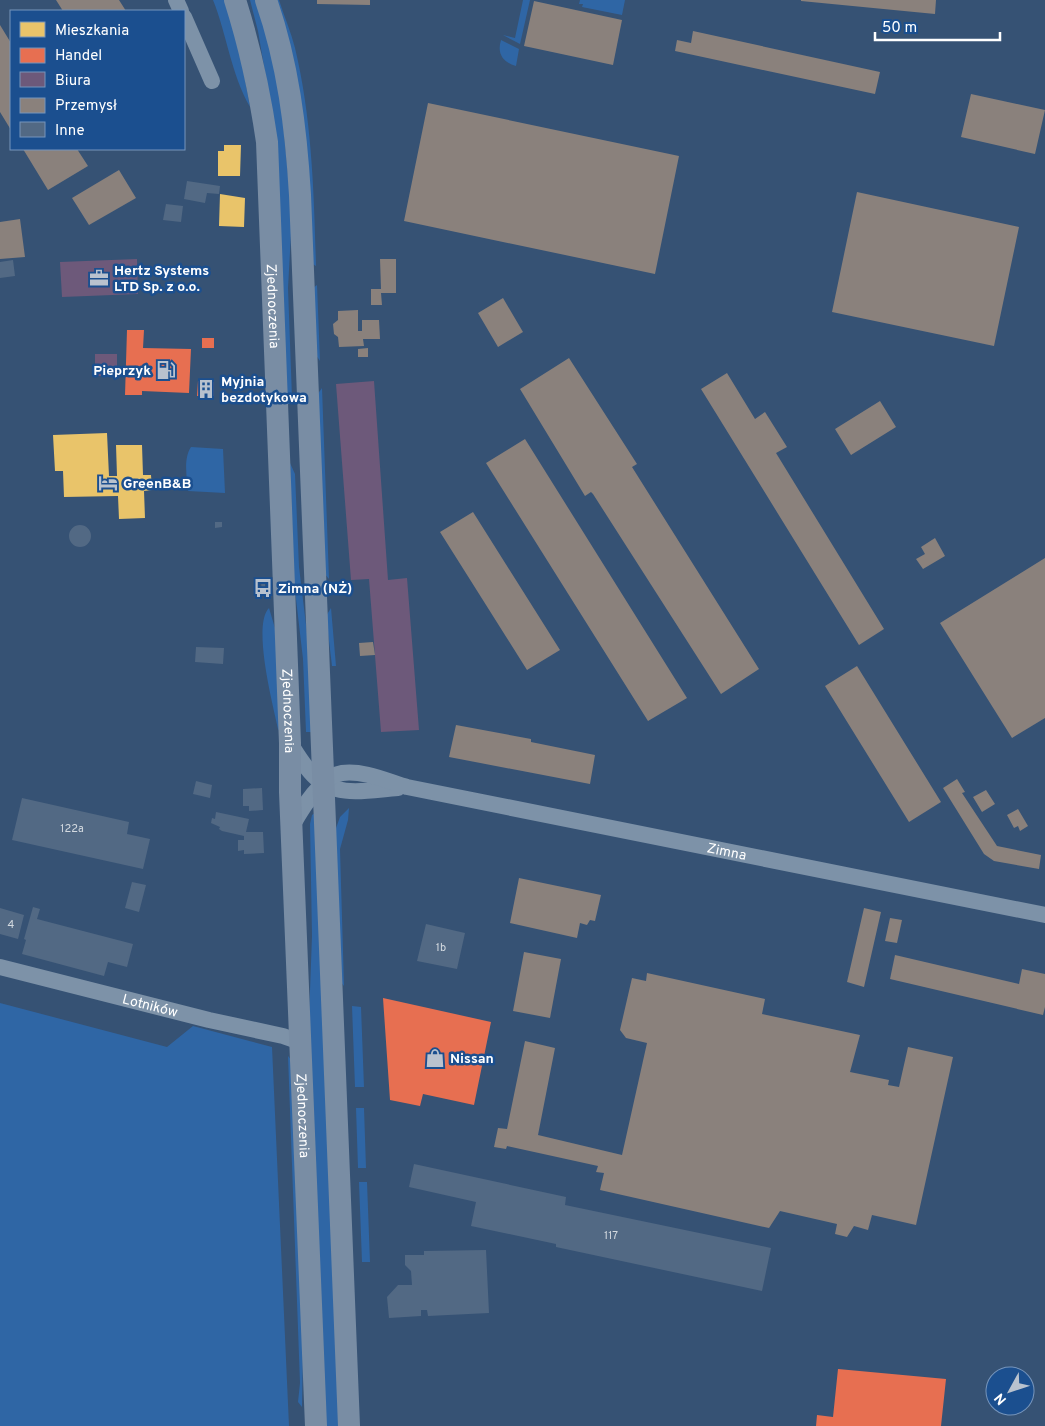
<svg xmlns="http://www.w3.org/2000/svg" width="1045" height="1426" viewBox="0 0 1045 1426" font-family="Overpass,sans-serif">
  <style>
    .green { fill: #2f66a5 }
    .homes { fill: #e9c46a }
    .shops { fill: #e76f51 }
    .offices { fill: #6d597a }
    .industry { fill: #8a817c }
    .building { fill: #526984 }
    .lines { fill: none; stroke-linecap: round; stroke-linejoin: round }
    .minor { stroke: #7d92a8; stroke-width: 16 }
    .secondary { stroke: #798da4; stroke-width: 22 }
    .labels { text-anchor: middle; stroke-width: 5; stroke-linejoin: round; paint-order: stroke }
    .number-label { font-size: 11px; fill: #d4dae0 }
    .poi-label { font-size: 14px; font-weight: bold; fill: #fff; stroke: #1b4f8f; text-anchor: start }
    .street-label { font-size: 14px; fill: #fff; stroke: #1b4f8f }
  </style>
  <rect width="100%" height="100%" fill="#365274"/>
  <!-- green -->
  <path class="green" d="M213,0H225L236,30L250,107C231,74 227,35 213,0Z
    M250,0H258L278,71L292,216L288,288L292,398L290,404H286L270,102L258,31Z
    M276,0H279C284,16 291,32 295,48C312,119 314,192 316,266L311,263Z
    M523,0H530L520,44L503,35L515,38Z
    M580,0H625L622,15L582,7L583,4H579Z
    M501,40L519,49L516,66C502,62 497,53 501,40Z
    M317,285L320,361L316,355L313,288Z
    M322,388L329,579L324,573L317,395Z
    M191,447L223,449L225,493L188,491C187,478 183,459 191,447Z
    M290,463L295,474L299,567L308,641L313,732H306L303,659L294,582Z
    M269,608L277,635L281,733L278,729C273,705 252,625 269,608Z
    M331,608L336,666H332L326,616Z
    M349,808L348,820L340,849L344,986L341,982L335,831L340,817Z
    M315,813L340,1426H326L309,1018L312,936L310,824L312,815Z
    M0,1003L167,1047L193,1026L272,1047L289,1426H0Z
    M352,1006L361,1007L364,1087H355Z
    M288,1056L292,1061L303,1352L302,1407L298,1402L300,1383Z
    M356,1108H364L366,1168H358Z
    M359,1182H367L370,1262H362Z"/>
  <!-- homes -->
  <path class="homes" d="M224,145H241L240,176H218V151H224Z
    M220,194L245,198L244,227L219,226Z
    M107,433L109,476H117L116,445H142L143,475H151L152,490L144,491L145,518L119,519L118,496L64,497L63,471H55L53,435Z"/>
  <!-- shops -->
  <path class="shops" d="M127,330H144L143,348L191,349L189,393L142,391V395H125Z
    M202,338H214V348H202Z
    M198,381L214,382V396H197Z
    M383,998L491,1022L474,1105L423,1094L420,1106L390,1100Z
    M838,1369L946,1379L941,1426H816L817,1415L833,1417Z"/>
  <!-- offices -->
  <path class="offices" d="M137,259L138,294L62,297L60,262Z
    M95,354H117V376H95Z
    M374,381L388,580L407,578L419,730L381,732L369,579L351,580L336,384Z"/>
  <!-- industry -->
  <path class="industry" d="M56,0H119L126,11H63Z
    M317,0H370V5L317,4Z
    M801,0H936L935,14L801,1Z
    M534,1L622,20L613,65L524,46Z
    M0,25L11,43V130L0,112Z
    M693,31L880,72L875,94L675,51L677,40L691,43Z
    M971,94L1045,110L1035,154L961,137Z
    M428,103L679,156L655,274L404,221Z
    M23,149H77L88,166L48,190Z
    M119,170L136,198L89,225L72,198Z
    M857,192L1019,227L994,346L832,312Z
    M20,219L25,257L0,259V222Z
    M380,259H396V293H381L382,305H371V289H381Z
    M503,298L523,332L498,347L478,313Z
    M358,310V331H362V320H379L380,339H363L364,346L339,347L338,337L334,334L333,324L338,320V311Z
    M368,348V357H358V349Z
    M569,358L637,464L632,467L759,669L721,694L593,494L591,492L585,496L520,389Z
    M727,373L755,419L765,412L787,447L776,453L884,629L859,645L701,389Z
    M880,401L896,427L851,455L835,429Z
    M525,439L687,698L648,721L486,463Z
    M473,512L560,650L527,670L440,532Z
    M935,538L945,556L923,569L916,559L925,554L921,547Z
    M1045,558V718L1012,738L940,623Z
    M373,642L375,655L360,656L359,643Z
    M857,666L941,802L909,822L825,686Z
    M456,725L531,739V742L595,755L590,784L449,757Z
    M957,779L965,792L962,793L997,846L1041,855L1039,869L994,861L984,854L943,788Z
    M986,790L995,804L982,812L973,797Z
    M1018,809L1028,826L1020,831L1018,826L1014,828L1007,815Z
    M519,878L601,895L595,921L590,920L587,925L580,923L577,938L510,923Z
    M864,908L881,912L864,987L847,982Z
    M890,918L902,920L897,943L885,941Z
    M524,952L561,959L550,1018L513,1011Z
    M895,955L1019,984L1022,969L1045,974V1007L1043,1015L890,979Z
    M647,973L765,999L762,1014L860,1035L850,1072L889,1080L888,1085L899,1087L908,1047L953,1057L916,1225L872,1215L868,1230L854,1226L847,1237L835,1234L837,1224L780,1211L769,1228L600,1190L604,1173L596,1172L598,1166L507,1146L506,1149L494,1147L498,1128L507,1129L525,1041L555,1048L538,1135L622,1155L647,1043L626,1038L620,1030L632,978L646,981Z"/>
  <!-- building -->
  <path class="building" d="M187,181L220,186L219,194L207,193L205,203L184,199Z
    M166,204L183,206L181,222L163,220Z
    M13,260L15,276L0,278V262Z
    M215,522H222V527L215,528Z
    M69 536a11 11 0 1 1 22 0a11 11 0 1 1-22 0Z
    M261,582H265V593H262Z
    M196,647L224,648L223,664L195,662Z
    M196,781L212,785L210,798L193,794Z
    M262,788L263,810L249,811V806H243V789Z
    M22,798L129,822L127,834L150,839L143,869L12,840Z
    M216,812L249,819L246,832H263L264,853L244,854V850L238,851V840H244V836L222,831L219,829L220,827L211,823L212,818L215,819Z
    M132,882L146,885L139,912L125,908Z
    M33,907L40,909L37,919L133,944L127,967L108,962L104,976L22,954L26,940L24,939Z
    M0,908L24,915L18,939L0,934Z
    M426,924L465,933L457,969L417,961Z
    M414,1164L566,1197L565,1205L771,1248L762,1291L556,1247V1244L471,1226L476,1202L409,1187Z
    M486,1250L489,1313L428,1316L427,1310H421V1316L389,1318L387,1297L398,1285H412L411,1271L405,1265V1255H424V1251Z"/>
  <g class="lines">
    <!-- minor -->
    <g class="minor">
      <path d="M176,0L181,11"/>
      <path d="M184,17L212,81"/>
      <path d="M290,743C297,754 304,766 313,775C336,799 368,790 398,788"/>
      <path id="s1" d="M292,826C301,810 321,776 342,773C363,770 387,781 407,787L1045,915"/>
      <path id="s2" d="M0,967L209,1020L283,1036L300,1042"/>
    </g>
    <!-- secondary -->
    <g class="secondary">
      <path id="s3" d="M235,0C250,47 260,94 267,142L290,743V792L316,1426"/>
      <path d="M266,0C288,63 296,128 300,195L349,1426"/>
    </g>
  </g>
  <!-- icons -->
  <defs>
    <g id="office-bare" transform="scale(1.5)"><path d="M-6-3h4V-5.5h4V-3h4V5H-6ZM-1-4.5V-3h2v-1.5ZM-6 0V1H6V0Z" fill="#b9c2ce" stroke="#1b4f8f" stroke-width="2.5" paint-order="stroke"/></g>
    <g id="fuel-bare" transform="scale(1.5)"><path d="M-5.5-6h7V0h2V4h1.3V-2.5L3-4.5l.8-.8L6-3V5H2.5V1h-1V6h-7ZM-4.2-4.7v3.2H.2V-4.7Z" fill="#b9c2ce" stroke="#1b4f8f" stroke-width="2.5" paint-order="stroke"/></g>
    <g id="building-bare" transform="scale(1.5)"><path d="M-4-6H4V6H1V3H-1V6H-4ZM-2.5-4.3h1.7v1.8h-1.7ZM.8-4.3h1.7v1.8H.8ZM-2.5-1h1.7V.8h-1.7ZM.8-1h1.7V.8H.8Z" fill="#b9c2ce" stroke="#1b4f8f" stroke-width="2.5" paint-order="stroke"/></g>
    <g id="hotel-bare" transform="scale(1.5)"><path d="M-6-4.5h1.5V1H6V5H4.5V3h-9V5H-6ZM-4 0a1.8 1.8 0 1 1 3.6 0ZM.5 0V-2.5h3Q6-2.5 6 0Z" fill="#b9c2ce" stroke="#1b4f8f" stroke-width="2.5" paint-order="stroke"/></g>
    <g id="bus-bare" transform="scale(1.5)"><path d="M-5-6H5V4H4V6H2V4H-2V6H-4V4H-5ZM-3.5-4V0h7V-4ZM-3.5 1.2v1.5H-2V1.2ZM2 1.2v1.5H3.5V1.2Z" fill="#b9c2ce" stroke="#1b4f8f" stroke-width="2.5" paint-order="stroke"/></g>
    <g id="shop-bare" transform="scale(1.5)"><path d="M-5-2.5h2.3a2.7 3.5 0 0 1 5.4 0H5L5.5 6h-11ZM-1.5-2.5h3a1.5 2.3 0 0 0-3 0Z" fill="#b9c2ce" stroke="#1b4f8f" stroke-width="2.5" paint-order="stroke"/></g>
  </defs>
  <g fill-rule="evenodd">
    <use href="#office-bare" x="99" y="278"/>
    <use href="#fuel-bare" x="166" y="370"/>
    <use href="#building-bare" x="206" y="389"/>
    <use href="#hotel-bare" x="108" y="483"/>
    <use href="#bus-bare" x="263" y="588"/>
    <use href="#shop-bare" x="435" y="1058"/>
  </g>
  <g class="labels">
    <!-- number labels -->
    <g class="number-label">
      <text x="72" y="832">122a</text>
      <text x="11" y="928">4</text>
      <text x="441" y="951">1b</text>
      <text x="611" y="1239">117</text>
    </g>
    <!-- poi labels -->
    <g class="poi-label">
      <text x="114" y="275">Hertz Systems<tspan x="114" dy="16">LTD Sp. z o.o.</tspan></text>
      <text x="151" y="375" text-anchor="end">Pieprzyk</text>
      <text x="221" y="386">Myjnia<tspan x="221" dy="16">bezdotykowa</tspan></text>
      <text x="123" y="488">GreenB&amp;B</text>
      <text x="278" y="593">Zimna (NŻ)</text>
      <text x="450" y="1063">Nissan</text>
    </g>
    <!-- street labels -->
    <g class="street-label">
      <text dy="5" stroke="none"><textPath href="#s3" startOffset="310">Zjednoczenia</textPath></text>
      <text dy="5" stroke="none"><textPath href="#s3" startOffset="715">Zjednoczenia</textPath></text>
      <text dy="5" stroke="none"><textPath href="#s1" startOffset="468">Zimna</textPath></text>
      <text dy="5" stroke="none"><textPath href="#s2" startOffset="155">Lotników</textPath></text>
      <text dy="5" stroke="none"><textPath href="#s3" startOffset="1120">Zjednoczenia</textPath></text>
    </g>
  </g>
  <!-- legend -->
  <rect x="10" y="10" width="175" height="140" fill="#1b4f8f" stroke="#7695bc"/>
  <rect x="20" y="22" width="25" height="15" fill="#e9c46a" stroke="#7695bc"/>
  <text x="55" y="35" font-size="15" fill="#ffffff">Mieszkania</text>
  <rect x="20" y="48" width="25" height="15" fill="#e76f51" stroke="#7695bc"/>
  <text x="55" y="60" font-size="15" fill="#ffffff">Handel</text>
  <rect x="20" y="72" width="25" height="15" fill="#6d597a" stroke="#7695bc"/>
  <text x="55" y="85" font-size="15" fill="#ffffff">Biura</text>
  <rect x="20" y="98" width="25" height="15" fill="#8a817c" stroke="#7695bc"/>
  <text x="55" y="110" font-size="15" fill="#ffffff">Przemysł</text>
  <rect x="20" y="122" width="25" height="15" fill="#526984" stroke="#7695bc"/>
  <text x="55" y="135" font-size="15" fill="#ffffff">Inne</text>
  <!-- north arrow -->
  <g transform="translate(1010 1391) rotate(230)"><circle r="24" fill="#1b4f8f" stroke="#7695bc"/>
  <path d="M0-4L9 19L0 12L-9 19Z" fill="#b9c2ce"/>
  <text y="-8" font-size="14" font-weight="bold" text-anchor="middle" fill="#ffffff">N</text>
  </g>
  <!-- scale -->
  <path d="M875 32v8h125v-8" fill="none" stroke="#ffffff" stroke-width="2.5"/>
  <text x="882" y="32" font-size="15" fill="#ffffff" stroke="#1b4f8f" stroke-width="4" paint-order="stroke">50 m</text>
</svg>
